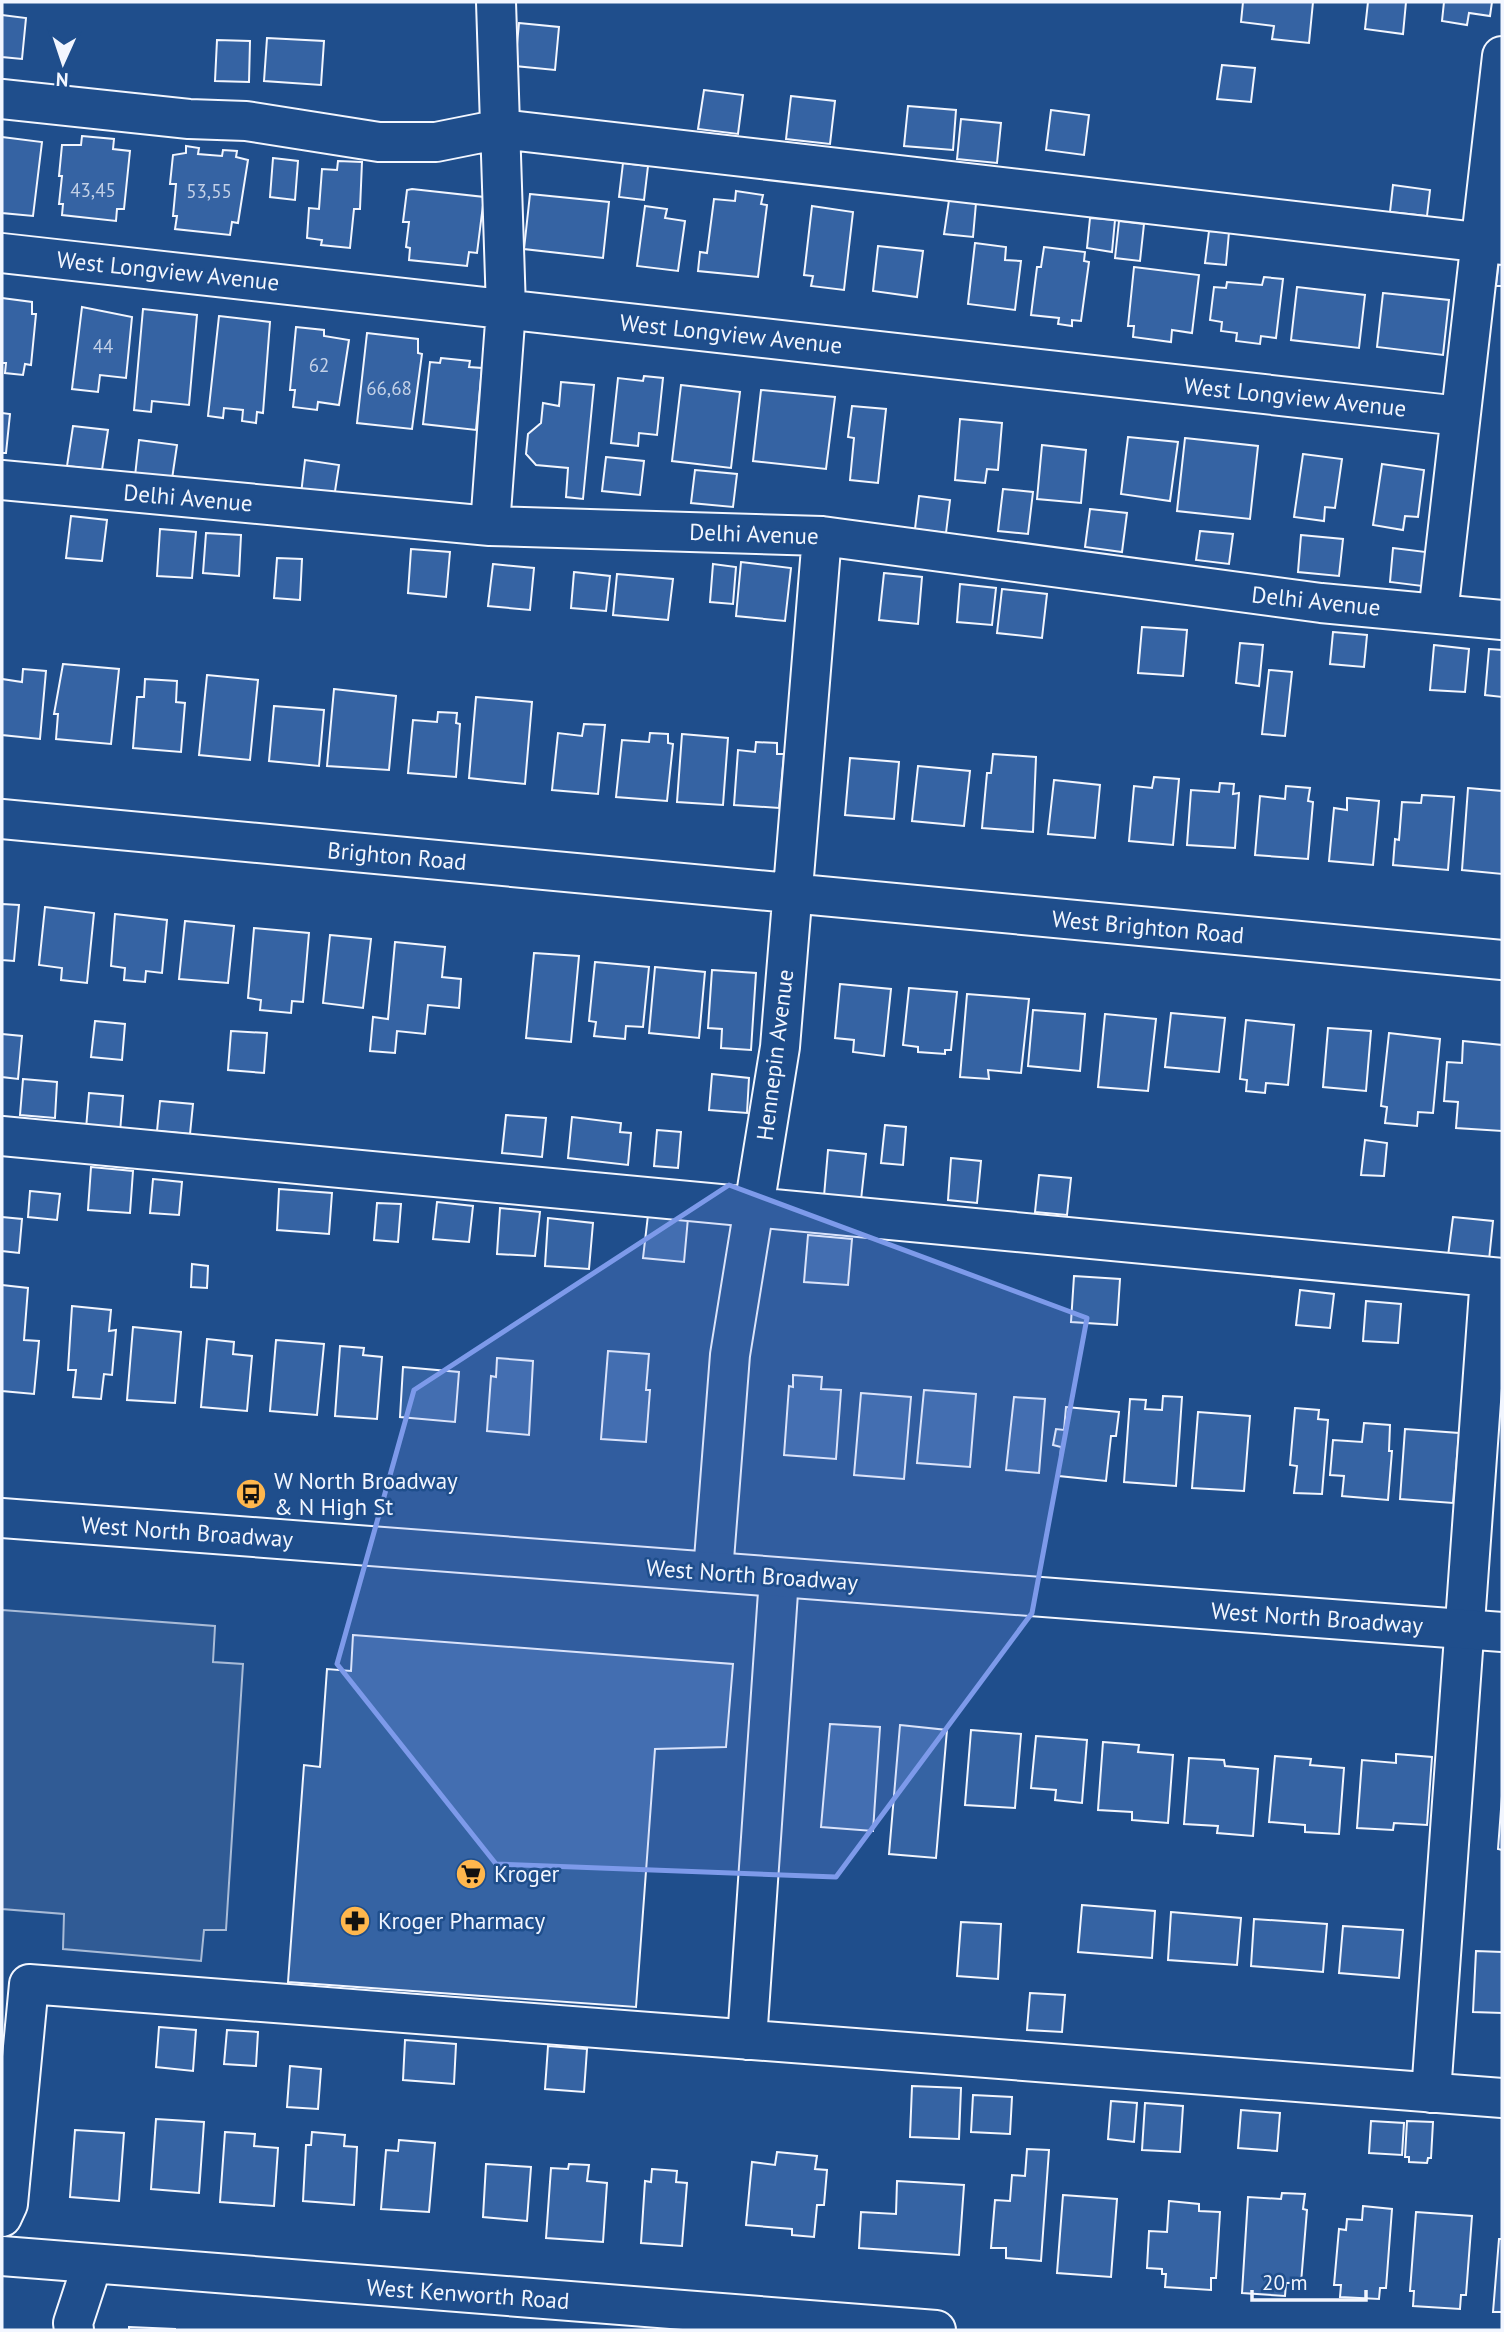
<svg xmlns="http://www.w3.org/2000/svg" width="1504" height="2332" viewBox="0 0 1504 2332" font-family="'PT Sans',sans-serif">
  <style>
    .parking { fill: #305b95; stroke: #a8bbd7; stroke-width: 2 }
    .building { fill: #3563a3; stroke: #f2f6ff; stroke-width: 2 }
    .lines { fill: none; stroke-linecap: round; stroke-linejoin: round }
    .minor-casing { stroke: #f2f6ff; stroke-width: 42 }
    .major-casing { stroke: #f2f6ff; stroke-width: 42 }
    .minor { stroke: #1f4e8c; stroke-width: 38 }
    .major { stroke: #1f4e8c; stroke-width: 38 }
    .marked { fill: #7d9aea; fill-opacity: 0.2; stroke: #7d9aea; stroke-width: 5; stroke-linejoin: round }
    .labels { text-anchor: middle; stroke-width: 5; stroke-linejoin: round; paint-order: stroke }
    .number-label { font-size: 19px; fill: #c3d1e8 }
    .street-label { font-size: 23px; fill: #f2f6ff; stroke: #1f4e8c }
    .poi-label { font-size: 23px; fill: #f2f6ff; stroke: #1f4e8c; text-anchor: start }
  </style>
  <rect width="100%" height="100%" fill="#1f4e8c"/>
  <!-- parking -->
  <path class="parking" d="M2,1610L215,1626L213,1662L243,1664L226,1930H204L201,1961L63,1949L64,1914L2,1909Z"/>
  <!-- building -->
  <path class="building" d="M1243,2H1313L1309,43L1272,39L1274,26L1241,22Z
    M1368,2H1406L1403,34L1365,29Z
    M1444,2H1492L1490,16L1469,13L1467,25L1442,21Z
    M2,15L26,18L22,59L2,57Z
    M519,23L559,27L555,70L515,66Z
    M267,38L324,41L321,85L264,81Z
    M217,40L250,41L249,82L215,81Z
    M1222,65L1255,68L1251,102L1217,99Z
    M704,90L743,95L738,134L698,129Z
    M791,96L835,101L830,144L786,139Z
    M908,106L956,110L953,150L904,146Z
    M1051,110L1089,115L1084,155L1046,150Z
    M961,119L1001,123L997,163L957,159Z
    M82,136L114,139L113,149L130,151L124,209H117L116,221L62,215L63,204H59L62,176H59L62,145H81Z
    M2,137L42,142L33,216L2,213Z
    M186,146L199,148L198,154L222,156L223,150L237,151L236,157L248,160L238,223L232,222L230,235L175,229L177,216H173L176,184H170L173,155L186,153Z
    M273,158L298,161L295,200L270,197Z
    M338,161L362,162L360,209H354L350,248L321,245L322,240L307,238L309,208L319,209L322,169L337,170Z
    M623,163L648,166L644,200L619,197Z
    M1393,185L1430,190L1427,216L1390,212Z
    M412,189L484,197L477,253L469,252L467,266L409,260L410,248L406,247L409,222H403L407,190Z
    M736,191L763,195L761,204L767,205L758,277L698,271L700,252L707,253L714,199L735,201Z
    M530,194L609,202L603,258L524,249Z
    M949,200L976,203L973,237L944,234Z
    M645,206L667,209L665,218L685,221L678,271L637,266Z
    M812,206L853,212L844,290L811,286L813,276L804,275Z
    M1090,218L1115,220L1112,252L1087,248Z
    M1119,221L1144,224L1140,261L1115,258Z
    M1209,231L1229,232L1226,265L1205,263Z
    M975,243L1006,247L1005,260L1021,261L1015,310L968,304Z
    M878,246L923,251L917,297L873,291Z
    M1044,247L1085,252L1084,261L1089,262L1081,321L1072,320V326L1058,324L1059,318L1031,315L1037,267H1041Z
    M1499,260L1502,261V286H1496Z
    M1134,267L1199,275L1192,333L1172,330L1171,342L1133,337L1134,326H1128Z
    M1264,277L1283,279L1276,338L1261,336L1260,344L1236,341L1237,333L1221,331L1222,322L1210,320L1214,287L1226,288L1227,282L1262,285Z
    M1297,287L1365,295L1359,348L1291,340Z
    M1383,293L1449,300L1443,355L1377,347Z
    M2,298L32,302V314H36L31,365L25,364L23,375L5,373L6,363H2Z
    M82,307L132,317L126,378L100,375L98,392L72,389Z
    M143,309L197,315L189,405L152,401L151,412L134,410Z
    M219,316L270,322L263,413L257,412L256,423L242,421L243,410L224,408L223,418L208,416Z
    M296,327L324,330V336L349,340L339,405L318,402L317,410L293,407L295,390H290Z
    M367,333L418,339V353L422,354L412,429L357,423Z
    M441,358L470,361L469,367L482,368L476,430L423,424L430,362L440,363Z
    M644,376L663,378L657,435L639,433L638,446L611,443L618,378L643,381Z
    M561,382L594,385L583,499L566,497L568,468L536,465L526,454L528,434L541,423L543,403L559,406Z
    M681,385L740,392L731,468L672,461Z
    M761,390L835,397L826,469L753,461Z
    M852,406L886,409L878,483L850,480L854,438L848,437Z
    M2,413L10,414L6,453H2Z
    M960,419L1002,423L998,470L987,469L985,483L955,480Z
    M73,426L108,430L102,470L67,466Z
    M1128,437L1178,442L1170,501L1121,494Z
    M1185,438L1258,446L1250,519L1177,511Z
    M139,440L177,445L172,479L135,476Z
    M1042,445L1086,450L1081,503L1037,499Z
    M1303,454L1342,459L1335,508L1325,507L1324,521L1294,517Z
    M606,457L644,461L640,495L602,491Z
    M305,460L339,465L334,498L301,494Z
    M1382,464L1424,470L1418,517L1405,516L1403,530L1373,525Z
    M695,470L737,474L733,507L691,503Z
    M1003,489L1033,492L1028,534L998,531Z
    M919,496L950,500L946,533L915,529Z
    M1090,509L1127,513L1122,552L1085,547Z
    M71,516L107,520L102,561L66,558Z
    M160,529L196,532L192,578L157,576Z
    M1200,531L1233,534L1229,564L1196,560Z
    M206,533L241,535L239,576L203,573Z
    M1301,535L1343,539L1339,576L1298,572Z
    M1393,548L1426,552L1422,586L1390,582Z
    M411,549L450,552L446,597L408,593Z
    M277,558L302,559L300,600L274,598Z
    M741,562L791,568L785,621L736,616Z
    M493,564L534,568L530,610L488,606Z
    M713,564L736,567L733,604L710,602Z
    M574,572L610,576L606,611L571,608Z
    M884,573L922,577L918,624L879,620Z
    M617,574L673,579L668,620L613,615Z
    M960,584L996,588L992,625L957,622Z
    M1002,589L1047,594L1042,638L997,633Z
    M1142,627L1187,630L1183,676L1138,673Z
    M1333,632L1367,635L1364,667L1330,664Z
    M1240,643L1263,645L1259,686L1236,683Z
    M1434,645L1469,649L1465,692L1430,690Z
    M1489,649L1502,650V697L1485,695Z
    M63,664L119,669L111,744L56,739L58,714H54Z
    M23,669L46,671L40,739L2,735V679L22,682Z
    M1269,670L1292,672L1285,736L1262,734Z
    M207,675L258,680L250,760L199,755Z
    M145,679L177,681L176,702L185,703L181,752L133,748L137,697H144Z
    M334,689L396,696L389,770L327,766Z
    M476,697L532,702L525,784L469,778Z
    M274,706L324,710L319,766L269,761Z
    M438,712L457,713L456,723L460,724L456,777L408,773L413,720L437,722Z
    M584,724L605,725L598,794L552,790L558,733L582,736Z
    M650,733L668,734V743L673,744L667,801L616,797L622,740L649,742Z
    M682,734L728,738L723,805L677,802Z
    M756,742L777,743V754H784L779,808L734,805L738,750L755,752Z
    M993,754L1036,757L1033,832L982,828L987,773H991Z
    M850,758L899,762L894,819L845,815Z
    M918,766L970,771L964,826L912,821Z
    M1154,777L1179,779L1173,845L1129,841L1134,786L1152,788Z
    M1054,780L1100,785L1095,838L1048,834Z
    M1220,783L1234,784L1233,794L1239,793L1235,848L1187,845L1191,790L1219,792Z
    M1286,786L1310,788L1308,801L1313,802L1308,859L1255,855L1260,796L1285,799Z
    M1468,788L1502,791V874L1462,870Z
    M1422,795L1454,797L1448,870L1393,865L1395,839L1399,840L1402,802L1421,803Z
    M1347,798L1379,801L1373,865L1329,861L1334,808L1347,810Z
    M2,904L19,905L14,961L2,960Z
    M45,907L94,913L87,983L61,980L62,968L39,965Z
    M115,914L167,920L162,973L146,971L145,982L124,980L125,968L111,966Z
    M185,921L234,926L228,983L179,979Z
    M254,928L309,933L303,1002L292,1001L291,1013L260,1010L261,1000L248,998Z
    M330,935L371,939L363,1008L323,1003Z
    M395,942L445,947L442,977L461,979L459,1008L428,1005L425,1034L397,1031L395,1053L370,1051L373,1017L388,1019Z
    M534,953L579,956L571,1042L526,1038Z
    M595,962L649,967L643,1027L626,1026L625,1039L594,1036L596,1022L589,1021Z
    M655,967L705,972L699,1038L649,1033Z
    M712,970L756,973L751,1050L721,1048L722,1029L708,1028Z
    M840,984L891,989L884,1056L853,1052L854,1040L835,1038Z
    M909,988L957,992L951,1050H945V1054L918,1052V1047L903,1045Z
    M967,994L1029,999L1021,1073L988,1070L989,1079L960,1077Z
    M1033,1010L1085,1014L1080,1071L1028,1066Z
    M1171,1013L1225,1018L1219,1072L1165,1067Z
    M1105,1014L1156,1019L1148,1091L1098,1087Z
    M1246,1020L1294,1025L1288,1085L1266,1083L1265,1093L1246,1091L1247,1080L1240,1079Z
    M95,1021L125,1024L122,1060L91,1057Z
    M1328,1028L1371,1031L1366,1091L1323,1087Z
    M231,1031L267,1033L264,1073L228,1070Z
    M1389,1033L1440,1039L1433,1113L1418,1112L1417,1126L1385,1123L1387,1107L1381,1106Z
    M2,1034L22,1036L18,1079L2,1077Z
    M1463,1041L1502,1045V1131L1456,1128L1458,1102L1444,1101L1447,1062L1462,1063Z
    M712,1074L749,1078L747,1113L709,1110Z
    M23,1079L57,1082L55,1118L20,1115Z
    M89,1093L123,1096L120,1132L86,1129Z
    M160,1101L193,1104L190,1134L157,1131Z
    M506,1115L546,1118L542,1157L502,1153Z
    M572,1117L621,1123L620,1132L631,1133L628,1165L568,1158Z
    M885,1125L906,1127L903,1165L881,1163Z
    M657,1130L681,1132L678,1168L654,1166Z
    M1365,1140L1387,1143L1384,1176L1361,1175Z
    M828,1150L866,1154L861,1200L824,1196Z
    M951,1158L981,1161L977,1203L948,1200Z
    M91,1167L133,1171L130,1213L88,1210Z
    M1039,1175L1071,1178L1067,1215L1035,1212Z
    M153,1179L182,1182L179,1215L150,1213Z
    M279,1189L332,1193L329,1234L277,1230Z
    M30,1191L60,1194L57,1220L28,1217Z
    M437,1202L473,1206L469,1242L433,1239Z
    M377,1203L401,1204L398,1242L374,1240Z
    M500,1208L540,1212L535,1256L497,1254Z
    M648,1215L688,1218L684,1262L643,1258Z
    M2,1217L22,1219L19,1253L2,1251Z
    M1453,1217L1493,1221L1489,1260L1448,1256Z
    M548,1218L593,1223L589,1269L545,1266Z
    M808,1235L852,1239L848,1285L804,1282Z
    M192,1264L208,1266L207,1288L191,1287Z
    M1074,1276L1120,1279L1117,1325L1071,1322Z
    M2,1285L28,1288L24,1340L39,1341L34,1394L2,1391Z
    M1300,1290L1334,1294L1330,1328L1296,1325Z
    M1366,1301L1401,1304L1398,1343L1363,1341Z
    M72,1306L111,1310L109,1331L116,1330L112,1375L104,1374L101,1399L73,1397L76,1370H68Z
    M133,1327L181,1332L175,1403L127,1400Z
    M207,1339L234,1342L233,1354L252,1356L247,1411L201,1407Z
    M276,1340L324,1344L317,1415L270,1411Z
    M340,1346L364,1348L363,1355L382,1357L377,1419L335,1416Z
    M608,1351L649,1354L646,1390H650L646,1442L601,1439Z
    M497,1358L533,1361L529,1435L487,1431L491,1376L496,1377Z
    M403,1367L459,1372L455,1422L400,1417Z
    M793,1375L822,1377L821,1389L841,1390L836,1459L784,1455L789,1386L793,1387Z
    M924,1390L976,1394L970,1467L917,1463Z
    M861,1393L911,1397L904,1479L854,1475Z
    M1163,1396L1182,1397L1176,1486L1124,1482L1130,1399L1146,1400L1145,1409L1162,1410Z
    M1014,1397L1045,1399L1039,1473L1006,1470Z
    M1066,1407L1119,1412L1116,1436H1111L1106,1481L1059,1476L1061,1447L1053,1445L1056,1429L1064,1430Z
    M1295,1408L1319,1410L1318,1419L1328,1420L1322,1494L1294,1493L1297,1466L1290,1465Z
    M1198,1412L1250,1416L1244,1491L1192,1488Z
    M1364,1423L1390,1425L1389,1451H1392L1388,1500L1342,1496L1344,1476L1330,1475L1333,1440L1362,1442Z
    M1405,1429L1459,1433L1453,1503L1400,1499Z
    M353,1635L733,1664L726,1747L655,1749L636,2007L288,1982L304,1765L320,1767L327,1669L351,1671Z
    M830,1724L880,1727L873,1831L821,1827Z
    M900,1725L947,1730L936,1858L889,1854Z
    M971,1730L1021,1734L1015,1808L965,1805Z
    M1036,1736L1087,1740L1082,1803L1055,1800L1056,1790L1031,1788Z
    M1103,1742L1139,1745L1138,1752L1173,1755L1168,1823L1132,1820V1812L1098,1810Z
    M1396,1754L1432,1757L1427,1825L1394,1823L1393,1830L1357,1828L1362,1760L1396,1763Z
    M1275,1756L1311,1759L1310,1765L1344,1768L1339,1834L1305,1832V1825L1269,1822Z
    M1189,1758L1224,1760L1225,1766L1258,1769L1253,1836L1217,1833L1218,1826L1184,1824Z
    M1502,1796V1850L1498,1849Z
    M1082,1905L1155,1911L1152,1958L1078,1952Z
    M1171,1912L1241,1918L1237,1965L1168,1960Z
    M1254,1919L1327,1924L1323,1972L1251,1966Z
    M961,1922L1001,1924L998,1979L957,1976Z
    M1343,1926L1403,1930L1399,1978L1339,1973Z
    M1476,1951L1502,1952V2013L1473,2012Z
    M1030,1993L1065,1995L1062,2032L1027,2030Z
    M159,2027L196,2030L193,2071L156,2067Z
    M227,2030L258,2032L256,2066L224,2064Z
    M405,2040L456,2044L454,2084L403,2080Z
    M548,2046L587,2049L584,2092L545,2089Z
    M290,2066L321,2069L318,2109L287,2107Z
    M912,2086L961,2088L959,2139L910,2137Z
    M973,2095L1012,2097L1010,2134L971,2132Z
    M1111,2101L1137,2103L1134,2142L1108,2139Z
    M1145,2103L1183,2106L1180,2152L1142,2150Z
    M1241,2110L1280,2113L1277,2151L1238,2148Z
    M156,2119L204,2122L199,2193L151,2189Z
    M1371,2121L1404,2123L1402,2155L1369,2153Z
    M1407,2121L1433,2122L1431,2158H1428L1427,2163L1409,2162V2157H1405Z
    M75,2130L124,2133L119,2201L70,2197Z
    M225,2132L255,2134L254,2146L278,2148L274,2206L220,2202Z
    M312,2132L345,2135L344,2146L357,2147L354,2205L303,2201L306,2145H311Z
    M399,2140L435,2143L429,2212L381,2209L386,2150L398,2151Z
    M1027,2149L1049,2150L1041,2261L1006,2258V2248H991L995,2200L1010,2201L1012,2175L1025,2176Z
    M777,2152L817,2156L815,2169L827,2170L824,2205H817L814,2237L792,2235V2229L746,2225L752,2162L775,2165Z
    M486,2164L531,2167L527,2221L483,2217Z
    M569,2164L589,2165L587,2181L607,2183L603,2242L546,2238L551,2168L568,2169Z
    M652,2169L677,2171L676,2182L687,2183L682,2246L641,2243L645,2181L651,2182Z
    M897,2181L964,2185L959,2255L859,2248L861,2212L896,2214Z
    M1282,2193L1305,2194L1303,2209L1307,2210L1301,2283H1286L1285,2296L1242,2293L1248,2197L1281,2199Z
    M1063,2195L1117,2199L1111,2277L1057,2273Z
    M1169,2201L1199,2204V2211L1220,2212L1216,2278H1211V2290L1165,2287L1166,2274H1162V2269L1147,2268L1149,2231L1167,2232Z
    M1363,2206L1392,2209L1386,2288H1380L1379,2299L1340,2297L1341,2285H1334L1339,2229L1346,2230L1347,2219L1362,2220Z
    M1416,2212L1472,2216L1466,2295H1461L1460,2309L1413,2306L1414,2291H1410Z
    M1499,2239H1502V2312H1493Z
    M129,2327L175,2329V2330H129Z"/>
  <g class="lines">
    <!-- minor casing -->
    <g class="minor-casing">
      <path id="minor" d="M2,99L189,119L246,121L379,142H436L501,129L1502,245
        M2,253L1460,416
        M2,480L490,526L822,536L1321,603L1502,620
        M490,526L506,309L496,2
        M1438,614L1502,56
        M2,819L1502,960
        M2,1136L1502,1278
        M713,1572L730,1355L780,1047L822,536
        M747,2040L779,1578
        M1431,2093L1490,1277
        M2,2217L8,2204L29,1984L1502,2098
        M2,2256L936,2330
        M74,2330L73,2323L92,2265"/>
    </g>
    <!-- major casing -->
    <g class="major-casing">
      <path id="major" d="M2,1518L1502,1632"/>
    </g>
    <!-- minor -->
    <use href="#minor" class="minor"/>
    <!-- major -->
    <use href="#major" class="major"/>
  </g>
  <!-- marked area -->
  <path class="marked" d="M729,1185L1087,1318L1032,1613L836,1877L496,1864L337,1664L414,1390Z"/>
  <!-- icons -->
  <defs>
    <g id="bus-disc" transform="scale(1.575)"><circle r="9.5" fill="#ffb74d" stroke="#1f4e8c"/><path d="M-5-6H5V4H4V6H2V4H-2V6H-4V4H-5ZM-3.5-4V0h7V-4ZM-3.5 1.2v1.5H-2V1.2ZM2 1.2v1.5H3.5V1.2Z" fill="#111"/></g>
    <g id="supermarket-disc" transform="scale(1.575)"><circle r="9.5" fill="#ffb74d" stroke="#1f4e8c"/><path d="M-6-5.5h2.5l.6 2H6L4.5 2H-2.5L-4.4-4H-6ZM-1.5 3.2a1.3 1.3 0 1 0 .1 0ZM3 3.2a1.3 1.3 0 1 0 .1 0Z" fill="#111"/></g>
    <g id="pharmacy-disc" transform="scale(1.575)"><circle r="9.5" fill="#ffb74d" stroke="#1f4e8c"/><path d="M-2-6h4v4h4v4h-4v4h-4v-4h-4v-4h4Z" fill="#111"/></g>
  </defs>
  <g fill-rule="evenodd">
    <use href="#bus-disc" x="251" y="1494"/>
    <use href="#supermarket-disc" x="471" y="1874"/>
    <use href="#pharmacy-disc" x="355" y="1921"/>
  </g>
  <g class="labels">
    <!-- number labels -->
    <g class="number-label">
      <text x="93" y="197">43,45</text>
      <text x="209" y="198">53,55</text>
      <text x="103" y="353">44</text>
      <text x="319" y="372">62</text>
      <text x="389" y="395">66,68</text>
    </g>
    <!-- street labels -->
    <g class="street-label">
      <text transform="translate(168 271) rotate(6)" y="8">West Longview Avenue</text>
      <text transform="translate(731 334) rotate(6)" y="8">West Longview Avenue</text>
      <text transform="translate(1295 397) rotate(6)" y="8">West Longview Avenue</text>
      <text transform="translate(188 498) rotate(5)" y="8">Delhi Avenue</text>
      <text transform="translate(754 534) rotate(2)" y="8">Delhi Avenue</text>
      <text transform="translate(1316 601) rotate(6)" y="8">Delhi Avenue</text>
      <text transform="translate(397 856) rotate(5)" y="8">Brighton Road</text>
      <text transform="translate(1148 927) rotate(5)" y="8">West Brighton Road</text>
      <text transform="translate(775 1055) rotate(-83)" y="8">Hennepin Avenue</text>
      <text transform="translate(187 1532) rotate(4)" y="8">West North Broadway</text>
      <text transform="translate(752 1575) rotate(4)" y="8">West North Broadway</text>
      <text transform="translate(1317 1618) rotate(4)" y="8">West North Broadway</text>
      <text transform="translate(468 2294) rotate(4)" y="8">West Kenworth Road</text>
    </g>
    <!-- poi labels -->
    <g class="poi-label">
      <text x="274" y="1489">W North Broadway<tspan x="274" dy="26">&amp; N High St</tspan></text>
      <text x="494" y="1882">Kroger</text>
      <text x="378" y="1929">Kroger Pharmacy</text>
    </g>
  </g>
  <!-- border -->
  <rect width="1504" height="2332" fill="none" stroke="#f2f6ff" stroke-width="7"/>
  <!-- north arrow -->
  <g transform="translate(63 63) rotate(183)" stroke="#1f4e8c" stroke-width="5" paint-order="stroke">
  <path d="M0-5L12 26L0 18L-12 26Z" fill="#f2f6ff"/>
  <text y="-10" font-size="19" font-weight="bold" text-anchor="middle" fill="#f2f6ff">N</text>
  </g>
  <!-- scale -->
  <path d="M1252 2290v10h114v-10" fill="none" stroke="#f2f6ff" stroke-width="3.5"/>
  <text x="1262" y="2290" font-size="21" fill="#f2f6ff" stroke="#1f4e8c" stroke-width="5" paint-order="stroke">20 m</text>
</svg>
